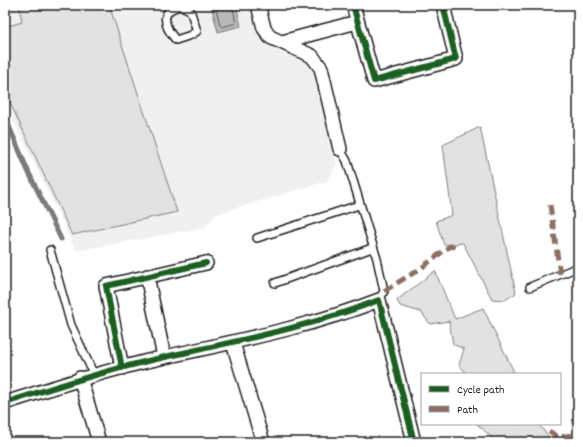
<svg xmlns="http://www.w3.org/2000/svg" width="583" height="447" viewBox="0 0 583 447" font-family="Dekko,sans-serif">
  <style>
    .built { fill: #f0f0f0 }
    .green { fill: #e2e2e2; stroke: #7f7f7f }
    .water { fill: #b8b8b8; stroke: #7a7a7a }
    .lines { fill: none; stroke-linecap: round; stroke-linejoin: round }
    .shore { stroke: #5a5a5a; stroke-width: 1 }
    .stream { stroke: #7a7a7a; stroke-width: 5 }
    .lane-casing { stroke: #1c1c1c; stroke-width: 10 }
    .street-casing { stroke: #1c1c1c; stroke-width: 16 }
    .lane { stroke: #fff; stroke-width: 7 }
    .street { stroke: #fff; stroke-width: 13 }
    .quiet { stroke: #8d6e63; stroke-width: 5; stroke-dasharray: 10 5; stroke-linecap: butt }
    .cycleway-casing { stroke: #fff; stroke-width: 8 }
    .cycleway { stroke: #1b5e20; stroke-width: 6 }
  </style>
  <rect width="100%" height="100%" fill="#fff"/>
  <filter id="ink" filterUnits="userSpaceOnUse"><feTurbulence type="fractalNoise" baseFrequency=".025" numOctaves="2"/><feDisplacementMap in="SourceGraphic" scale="8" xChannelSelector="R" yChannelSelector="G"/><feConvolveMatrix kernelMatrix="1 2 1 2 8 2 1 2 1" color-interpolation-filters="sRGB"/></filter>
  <g filter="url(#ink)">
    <!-- built -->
    <path class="built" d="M5,5H251L261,37L267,43L301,57L314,70L337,164L327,181L216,214L205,227L76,251L5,102Z"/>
    <!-- green -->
    <path class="green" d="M19,5H109L177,212L72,235L5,92V27L22,22Z
      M480,127L516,293L505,300L492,299L463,243L444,245L436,221L452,215L443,145Z
      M435,271L455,319L483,308L515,374H467L459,365L464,349L453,344L449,321L430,324L421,312L400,306L397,300Z
      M477,424H539L552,442H497Z"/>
    <!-- water -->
    <path class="water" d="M211,5H236L241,26L218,32Z"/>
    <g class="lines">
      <!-- shore -->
      <path class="shore" d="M215,5L220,25L222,27L236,23L232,5"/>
      <!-- stream -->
      <path class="stream" d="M5,117L28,171L61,239"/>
      <!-- lane casing -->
      <g class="lane-casing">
        <path id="lane" d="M182,6L190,10L197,31L191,35L176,40C164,27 158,9 182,6Z
          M340,149L347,161L377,259L384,291L379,300
          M257,238L359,205
          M50,250L71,325L94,375
          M275,283L372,248
          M530,287L578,267"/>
      </g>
      <!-- street casing -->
      <g class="street-casing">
        <path id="street" d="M258,5L264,28L270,37L312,56L321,68L340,149
          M353,5L374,81L456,59L443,5
          M282,42L357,22
          M147,276L164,357
          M233,343L263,442
          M122,368L106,286L206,263
          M80,378L99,442
          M5,403C58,386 111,369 165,357C237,341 310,327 379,300L414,442"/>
      </g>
      <!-- lane -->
      <use href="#lane" class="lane"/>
      <!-- street -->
      <use href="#street" class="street"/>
      <!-- quiet -->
      <path class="quiet" d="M550,205L560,274
        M384,291L420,269L450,246L459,248
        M549,431L558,437L578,434"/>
      <!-- cycleway casing -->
      <g class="cycleway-casing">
        <path id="cycleway" d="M353,5L374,81L456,59L443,5
          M122,368L106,286L206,263
          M5,403C58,386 111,369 165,357C237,341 310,327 379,300L414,442"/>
      </g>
      <!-- cycleway -->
      <use href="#cycleway" class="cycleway"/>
    </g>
  </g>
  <!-- margin -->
  <rect width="583" height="447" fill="none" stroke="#fff" stroke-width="20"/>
  <rect x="10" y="10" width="563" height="427" fill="none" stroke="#1c1c1c" stroke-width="1.5" filter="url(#ink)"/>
  <!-- legend -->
  <rect x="421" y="373" width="140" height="52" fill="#ffffff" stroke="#a4a4a4"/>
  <rect x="429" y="386" width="20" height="6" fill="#1b5e20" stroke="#a4a4a4"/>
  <text x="457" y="393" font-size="12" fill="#1c1c1c">Cycle path</text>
  <rect x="429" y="406" width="20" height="6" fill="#8d6e63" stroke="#a4a4a4"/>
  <text x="457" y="413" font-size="12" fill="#1c1c1c">Path</text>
</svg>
